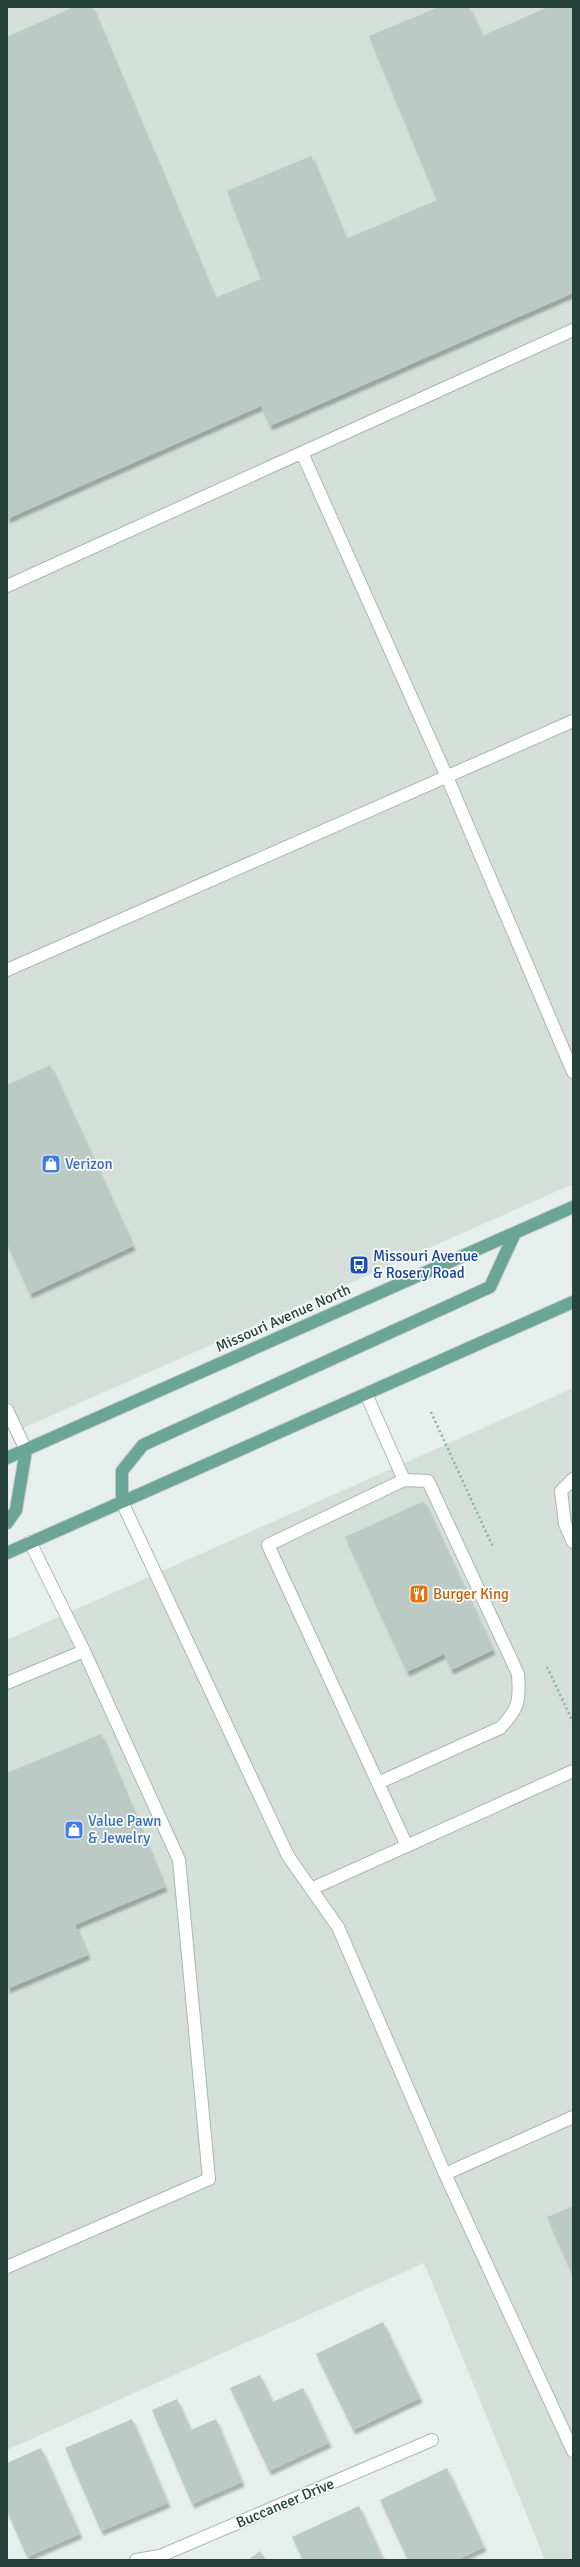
<svg xmlns="http://www.w3.org/2000/svg" width="580" height="2567" viewBox="0 0 580 2567" font-family="Signika,sans-serif">
  <style>
    .built { fill: #d4dfda }
    .building { fill: #bbcac4; filter: url(#shadow) }
    .lines { fill: none; stroke-linecap: round; stroke-linejoin: round }
    .minor-casing { stroke: #a8b8b2; stroke-width: 14 }
    .major-casing { stroke: #c2cac8; stroke-width: 14 }
    .path { stroke: #86b3a5; stroke-width: 2.5; stroke-dasharray: 2 3; stroke-linecap: butt }
    .minor { stroke: #fff; stroke-width: 12 }
    .major { stroke: #6aa596; stroke-width: 12 }
    .labels { text-anchor: middle; stroke-width: 3.5; stroke-linejoin: round; paint-order: stroke }
    .shop-label { font-size: 15px; fill: #366cbe; stroke: #f7fbf9; text-anchor: start }
    .transit-label { font-size: 15px; fill: #164399; stroke: #f7fbf9; text-anchor: start }
    .street-label { font-size: 15px; fill: #24423a; stroke: #f7fbf9 }
    .food-label { font-size: 15px; fill: #c56008; stroke: #f7fbf9; text-anchor: start }
  </style>
  <defs>
    <filter id="shadow"><feDropShadow dx="2.5" dy="4.5" stdDeviation="1" flood-color="#0004"/></filter>
  </defs>
  <rect width="100%" height="100%" fill="#e6efeb"/>
  <!-- built -->
  <path class="built" d="M7,7H573V1184L23,1428L7,1427Z
    M573,1388V2560H545L424,2263L7,2450V1640Z"/>
  <!-- building -->
  <path class="building" d="M74,7H92L215,298L261,279L227,191L311,156L346,239L437,200L369,36L439,7H469L482,36L548,7H573V293L270,426L261,406L7,519V37Z
    M50,1065L133,1246L30,1294L7,1244V1085Z
    M424,1501L493,1650L451,1670L444,1654L407,1672L345,1537Z
    M101,1734L165,1887L75,1925L88,1955L7,1989V1773Z
    M573,2206V2276L547,2217Z
    M383,2322L420,2398L353,2430L316,2354Z
    M260,2375L273,2402L303,2388L329,2443L269,2471L230,2388Z
    M177,2399L191,2430L216,2419L242,2482L192,2504L152,2410Z
    M132,2419L168,2503L101,2531L65,2448Z
    M41,2448L80,2534L27,2557L7,2511V2463Z
    M447,2468L484,2547L457,2560H408L380,2500Z
    M359,2506L384,2560H303L292,2537Z
    M260,2551L266,2560H248Z"/>
  <g class="lines">
    <!-- minor casing -->
    <g class="minor-casing">
      <path id="minor" d="M302,453L447,777L573,1072
        M7,586L573,330
        M7,970L573,721
        M366,1394L404,1480L268,1545L407,1846
        M7,1410L26,1450
        M573,1479L561,1491L565,1524L573,1542
        M122,1502L288,1856L338,1927L445,2174L573,2117
        M7,1683L84,1651
        M378,1783L500,1728C519,1709 520,1700 518,1674L428,1481L404,1480
        M311,1889L573,1771
        M445,2174L573,2451
        M7,2267L209,2179L179,1860L84,1651L30,1542
        M136,2560L160,2556L432,2440"/>
    </g>
    <!-- major casing -->
    <g class="major-casing">
      <path id="major" d="M7,1458L573,1207
        M122,1502V1471L143,1445L490,1287L515,1233
        M7,1523L16,1510L26,1450
        M7,1553L573,1302"/>
    </g>
    <!-- path -->
    <path class="path" d="M431,1412L493,1547
      M547,1667L573,1722"/>
    <!-- minor -->
    <use href="#minor" class="minor"/>
    <!-- major -->
    <use href="#major" class="major"/>
  </g>
  <!-- icons -->
  <defs>
    <g id="shop-square" transform="scale(1)"><rect x="-9" y="-9" width="18" height="18" rx="4" fill="#3f7fe0" stroke="#f7fbf9"/><path d="M-5-2.5h2.3a2.7 3.5 0 0 1 5.4 0H5L5.5 6h-11ZM-1.5-2.5h3a1.5 2.3 0 0 0-3 0Z" fill="#fff"/></g>
    <g id="bus-square" transform="scale(1)"><rect x="-9" y="-9" width="18" height="18" rx="4" fill="#1a4fb4" stroke="#f7fbf9"/><path d="M-5-6H5V4H4V6H2V4H-2V6H-4V4H-5ZM-3.5-4V0h7V-4ZM-3.5 1.2v1.5H-2V1.2ZM2 1.2v1.5H3.5V1.2Z" fill="#fff"/></g>
    <g id="restaurant-square" transform="scale(1)"><rect x="-9" y="-9" width="18" height="18" rx="4" fill="#e8710a" stroke="#f7fbf9"/><path d="M-5-6h1v4h1v-4h1v4h1v-4h1v5L-1.5 .5V6h-2V.5L-5-1ZM5-6V6H3V1.5H1.5Q1.5-4 5-6Z" fill="#fff"/></g>
  </defs>
  <g fill-rule="evenodd">
    <use href="#shop-square" x="51" y="1164"/>
    <use href="#bus-square" x="359" y="1265"/>
    <use href="#restaurant-square" x="419" y="1594"/>
    <use href="#shop-square" x="74" y="1830"/>
  </g>
  <g class="labels">
    <!-- shop labels -->
    <g class="shop-label">
      <text x="65" y="1169">Verizon</text>
      <text x="88" y="1826">Value Pawn<tspan x="88" dy="17">&amp; Jewelry</tspan></text>
    </g>
    <!-- transit labels -->
    <g class="transit-label">
      <text x="373" y="1261">Missouri Avenue<tspan x="373" dy="17">&amp; Rosery Road</tspan></text>
    </g>
    <!-- street labels -->
    <g class="street-label">
      <text transform="translate(283 1318) rotate(-24)" y="5">Missouri Avenue North</text>
      <text transform="translate(285 2503) rotate(-23)" y="5">Buccaneer Drive</text>
    </g>
    <!-- food labels -->
    <g class="food-label">
      <text x="433" y="1599">Burger King</text>
    </g>
  </g>
  <!-- border -->
  <rect width="580" height="2567" fill="none" stroke="#24423a" stroke-width="16"/>
</svg>
